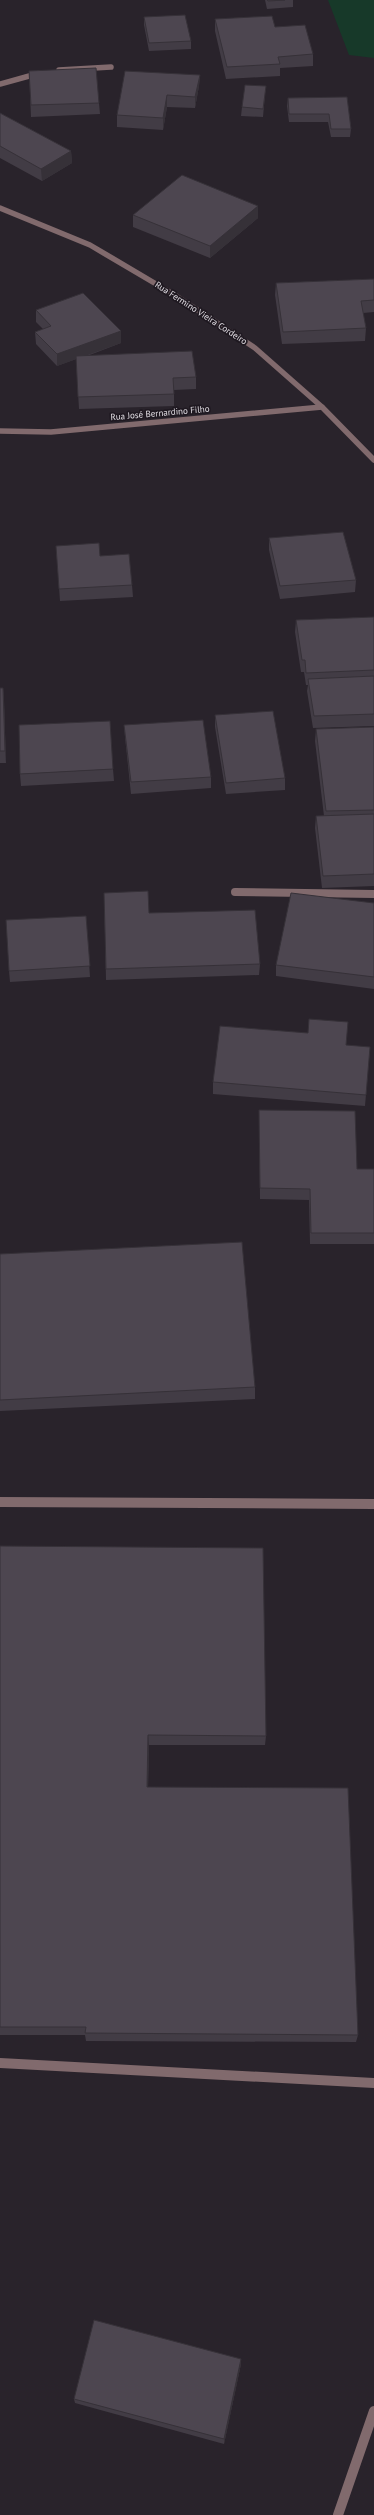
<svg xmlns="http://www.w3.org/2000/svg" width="374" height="2515" viewBox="0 0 374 2515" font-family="'PT Sans',sans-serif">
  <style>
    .green { fill: #173929 }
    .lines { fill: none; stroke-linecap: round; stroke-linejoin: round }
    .service { stroke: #816a6d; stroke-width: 10 }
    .minor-far1 { stroke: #816a6d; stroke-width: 5.5 }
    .minor { stroke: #816a6d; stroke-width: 8 }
    .tertiary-far1 { stroke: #816a6d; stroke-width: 5.5 }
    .tertiary { stroke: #816a6d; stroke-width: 10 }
    .wall { fill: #423c45 }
    .shaded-wall { fill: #363138 }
    .building { fill: #4d4650; stroke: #363138 }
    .labels { text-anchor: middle; stroke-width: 3.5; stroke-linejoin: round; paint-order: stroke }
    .far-street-label { font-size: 9px; fill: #e1dde3; stroke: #1f1921 }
  </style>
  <rect width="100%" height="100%" fill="#29232b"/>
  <!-- green -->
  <path class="green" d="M328,0H374V58L349,55Z"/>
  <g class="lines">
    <!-- service -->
    <path class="service" d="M0,1502L374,1504
      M0,2063L374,2083"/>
    <!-- minor-far1 -->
    <path class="minor-far1" d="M59,70L111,67
      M0,84L40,73
      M0,431L51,432L322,407"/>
    <!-- minor -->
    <path class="minor" d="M235,892L374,894"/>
    <!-- tertiary-far1 -->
    <path class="tertiary-far1" d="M0,208L90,245L173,294L255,348L322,407L374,460"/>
    <!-- tertiary -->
    <path class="tertiary" d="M338,2515L374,2411"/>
  </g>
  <!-- wall -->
  <path class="wall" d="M265,0H293V7L267,9Z
    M144,17L191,41V49L149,51L144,25Z
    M215,19L275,27L313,54V66L280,68V76L226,79L215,31Z
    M29,71L99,103L100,114L31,117Z
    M200,75L199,86L195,108L167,107L163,130L117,127V115Z
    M266,86L265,94L263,117L241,116L242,107Z
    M347,97L351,129L350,137H331L328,122H289L287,106L288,98Z
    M0,113L71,151L72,163L42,181L0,158Z
    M133,215L258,218L210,258L133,227Z
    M374,279V312L363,313L366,328L365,341L282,344L275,295L276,283Z
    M36,310L121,331V343L87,356L196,377V389L174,390V406L79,409L76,359L57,366L36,344L35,332L43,329L36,322Z
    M269,538L356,580L355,592L280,599L269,550Z
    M56,546L100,556L132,585L133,597L60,601Z
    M374,617V726L313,728L307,691L308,685H306L304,672H301L295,632L296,620Z
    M0,688H3L4,700L6,763H0Z
    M215,715L285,778V790L226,794L215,727Z
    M124,725L211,777V788L131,794L125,737Z
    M374,727V886L322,888L315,828L316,816H324L315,741L316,729Z
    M113,769L114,781L21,786L20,774Z
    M104,893L260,964L259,975L106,980Z
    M374,903V989L276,976V965Z
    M86,916L90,977L10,982L9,971Z
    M370,1047L365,1106L213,1094V1082Z
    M259,1110L357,1169H374V1244H310L309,1200L260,1199Z
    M0,1254L255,1387V1399L0,1411Z
    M0,1546L266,1736L265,1745H149L148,1787L358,2035L356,2042L86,2041L85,2035H0Z
    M241,2364L224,2444L75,2403L74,2399Z"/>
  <!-- shaded-wall -->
  <path class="shaded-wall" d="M200,75L199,86L195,108V97Z
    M167,95V107L163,130V118Z
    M71,151L72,163L42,181L41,169Z
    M258,206V218L210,258V246Z
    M121,331V343L57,366V354Z
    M3,688L4,700L6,763L5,751Z
    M148,1735L149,1745L148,1796L147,1787Z
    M241,2359V2364L224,2444V2439Z"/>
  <!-- building -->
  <path class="building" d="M267,0H285L268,1Z
    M185,15L191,41L149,43L144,17Z
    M272,16L275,27L305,25L313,54L278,57L280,64L227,67L215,19Z
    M96,68L99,103L31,105L29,71Z
    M125,71L200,75L195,97L167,95L163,118L117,115Z
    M245,85L266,86L263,109L242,107Z
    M347,97L351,129H331L329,114H289L288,98Z
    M0,113L71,151L41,169L0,146Z
    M182,175L258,206L210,246L133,215Z
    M374,279V300L361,301L366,328L283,332L276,283Z
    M83,293L121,331L57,354L35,332L51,326L36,310Z
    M192,351L196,377L173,378L174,394L78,397L76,356Z
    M343,532L356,580L280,586L269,538Z
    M99,543L100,556L129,554L132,585L59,589L56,546Z
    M374,617V670L306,673L305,660H302L296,620Z
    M374,676V714L314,716L308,679Z
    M0,688H3L5,751H0Z
    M273,711L285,778L226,783L215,715Z
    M203,720L211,777L131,782L124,725Z
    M110,721L113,769L20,774L19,725Z
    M374,727V810L326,811L316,729Z
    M374,814V874L323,876L316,816Z
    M148,891L149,913L255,910L260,964L106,969L104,893Z
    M291,893L374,903V977L276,965Z
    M86,916L90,966L9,971L6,920Z
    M309,1019L348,1022L346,1045L370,1047L366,1095L213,1082L220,1026L308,1033Z
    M259,1110L355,1111L357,1169H374V1233H311L310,1189L260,1188Z
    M242,1242L255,1387L0,1400V1254Z
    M0,1546L263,1548L266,1736L148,1735L147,1787L348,1788L358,2035L85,2033L86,2027H0Z
    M94,2320L241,2359L224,2439L74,2399Z"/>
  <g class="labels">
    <!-- far-street labels -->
    <g class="far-street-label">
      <text transform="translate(201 313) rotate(33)" y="3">Rua Fermino Vieira Cordeiro</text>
      <text transform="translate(160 413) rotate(-5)" y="3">Rua José Bernardino Filho</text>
    </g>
  </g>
</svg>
